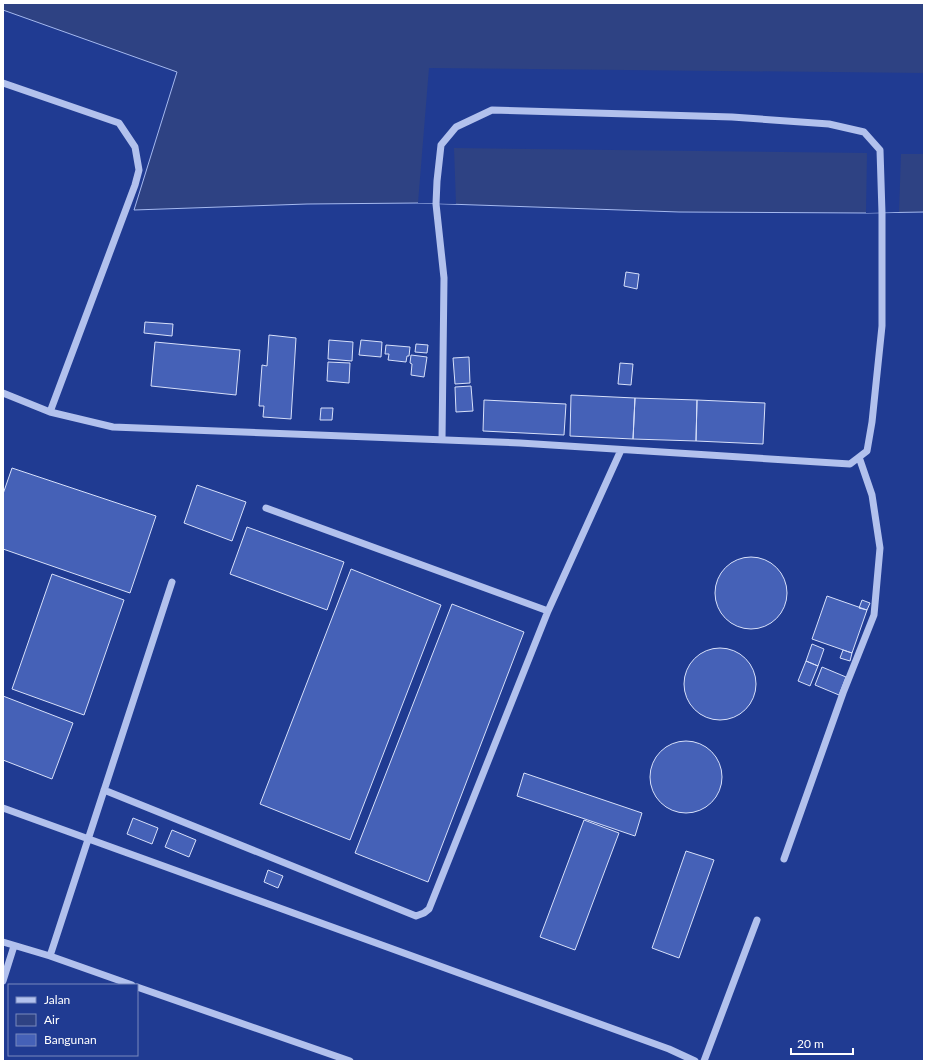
<svg xmlns="http://www.w3.org/2000/svg" width="927" height="1064" viewBox="0 0 927 1064" font-family="Lato,sans-serif">
  <style>
    .water { fill: #2e4283; stroke: #a5b9ef }
    .pier { fill: #203b92 }
    .building { fill: #4561b7; stroke: #d7e0fa }
    .lines { fill: none; stroke-linecap: round; stroke-linejoin: round }
    .minor { stroke: #b2c1ed; stroke-width: 7 }
  </style>
  <rect width="100%" height="100%" fill="#203b92"/>
  <!-- water -->
  <path class="water" d="M3,3H924V212L866,213L679,212L418,203L307,204L134,210L177,72L3,10Z"/>
  <!-- pier -->
  <path class="pier" d="M429,68L924,73V154H901L899,212L866,213L867,153L454,148L456,204L418,203Z"/>
  <!-- building -->
  <path class="building" d="M626,272L639,274L637,289L624,286Z
    M145,322L173,324L172,336L144,333Z
    M269,335L296,338L291,419L263,417L264,406H259L262,365L267,366Z
    M329,340L353,342L352,361L328,359Z
    M361,340L382,342L381,357L359,355Z
    M155,342L240,350L236,395L151,386Z
    M416,344L428,345L427,353L415,352Z
    M386,345L410,347L409,356H407L406,362L388,360L389,354H385Z
    M411,355L427,357L424,377L411,375L412,364L410,363Z
    M469,357L470,383L455,384L453,358Z
    M328,362L350,363L349,383L327,381Z
    M620,363L633,364L631,385L618,384Z
    M471,386L473,411L456,412L455,387Z
    M571,395L635,398L633,439L570,436Z
    M635,398L697,400L696,441L633,439Z
    M484,400L566,404L564,435L483,431Z
    M697,400L765,403L763,444L696,441Z
    M321,408H333L332,420H320Z
    M12,468L156,516L130,593L3,549V494Z
    M197,485L246,502L232,541L184,523Z
    M247,527L344,562L327,610L230,574Z
    M715 593a36 36 0 1 1 72 0a36 36 0 1 1-72 0Z
    M351,569L441,605L350,840L260,804Z
    M52,574L124,600L84,715L12,689Z
    M827,596L867,610L852,653L812,639Z
    M862,600L870,603L867,610L859,608Z
    M452,604L524,632L428,882L355,853Z
    M812,644L824,649L818,666L806,661Z
    M684 684a36 36 0 1 1 72 0a36 36 0 1 1-72 0Z
    M843,650L852,653L850,661L840,658Z
    M806,661L818,666L810,686L798,681Z
    M822,667L846,677L839,695L815,685Z
    M3,696L73,723L52,779L3,760Z
    M650 777a36 36 0 1 1 72 0a36 36 0 1 1-72 0Z
    M524,773L642,813L635,836L517,796Z
    M133,818L158,828L152,844L127,834Z
    M584,820L619,833L575,950L540,937Z
    M172,830L196,840L189,857L165,847Z
    M686,851L714,860L679,958L652,948Z
    M268,870L283,876L278,888L264,882Z"/>
  <g class="lines">
    <!-- minor -->
    <path class="minor" d="M3,83L119,123L135,147L139,170L135,185L50,412
      M3,393L50,412L113,427L520,443L850,464L867,451L872,422L882,326V213L880,150L864,132L829,124L732,117L492,110L456,127L441,145L437,181L436,204L444,278L442,440
      M266,508L548,611
      M104,790L416,916L424,913L429,909L548,611L621,450
      M3,808L669,1049L695,1061
      M784,859L843,693L874,615L880,548L872,495L859,457
      M3,942L50,956L132,985
      M50,956L172,582
      M3,981L14,946
      M137,987L350,1061
      M704,1061L757,920"/>
  </g>
  <!-- border -->
  <rect width="927" height="1064" fill="none" stroke="#ffffff" stroke-width="8"/>
  <!-- legend -->
  <rect x="8" y="984" width="130" height="72" fill="#203b92" stroke="#7989be"/>
  <rect x="16" y="997" width="20" height="6" fill="#b2c1ed" stroke="#7989be"/>
  <text x="44" y="1004" font-size="12" fill="#ffffff">Jalan</text>
  <rect x="16" y="1014" width="20" height="12" fill="#2e4283" stroke="#7989be"/>
  <text x="44" y="1024" font-size="12" fill="#ffffff">Air</text>
  <rect x="16" y="1034" width="20" height="12" fill="#4561b7" stroke="#7989be"/>
  <text x="44" y="1044" font-size="12" fill="#ffffff">Bangunan</text>
  <!-- scale -->
  <path d="M791 1048v6h62v-6" fill="none" stroke="#ffffff" stroke-width="2"/>
  <text x="797" y="1048" font-size="12" fill="#ffffff" stroke="#203b92" stroke-width="3" paint-order="stroke">20 m</text>
</svg>
